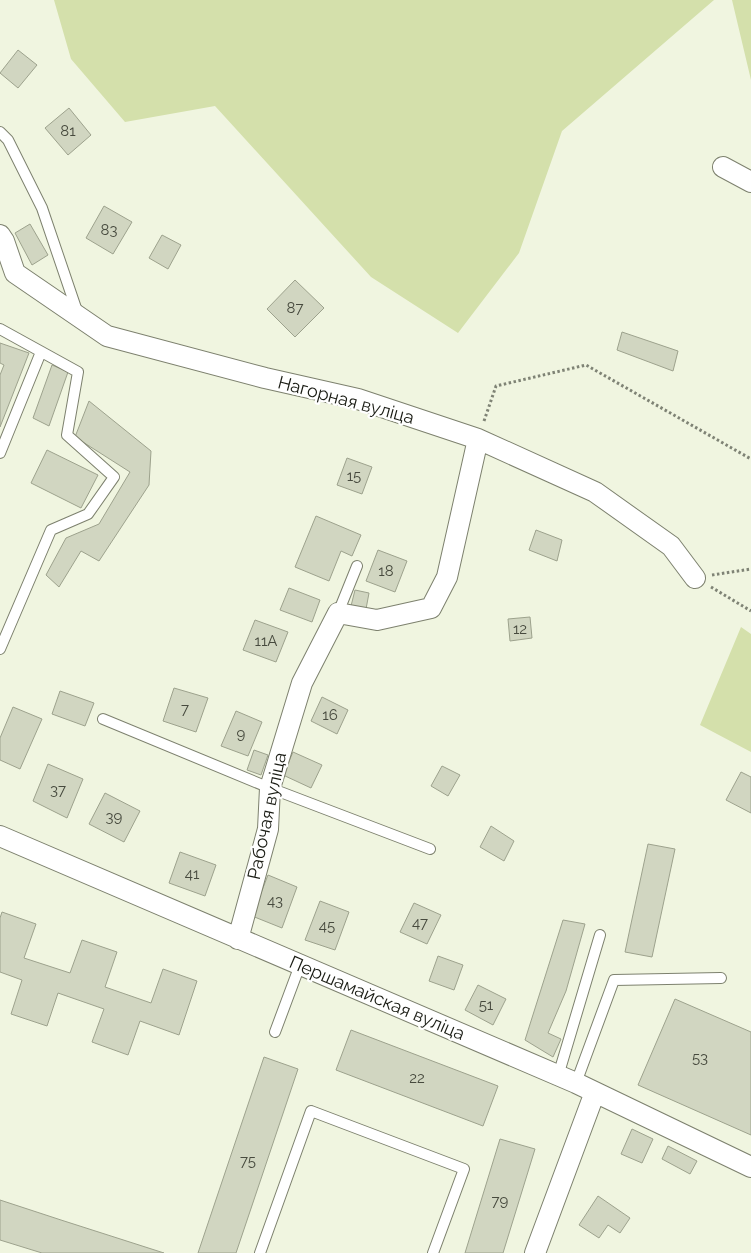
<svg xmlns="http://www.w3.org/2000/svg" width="751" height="1253" viewBox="0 0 751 1253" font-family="Raleway,sans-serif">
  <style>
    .green { fill: #d4e0ab }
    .building { fill: #d1d6c1; stroke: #9da28d }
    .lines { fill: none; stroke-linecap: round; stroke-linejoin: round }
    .lane-casing { stroke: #7d816e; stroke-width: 12 }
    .street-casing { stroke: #7d816e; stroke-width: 22 }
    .path { stroke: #7f8375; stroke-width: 3; stroke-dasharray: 2.5 2.5; stroke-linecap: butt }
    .lane { stroke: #fff; stroke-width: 10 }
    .street { stroke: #fff; stroke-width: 20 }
    .labels { text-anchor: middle; stroke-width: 4.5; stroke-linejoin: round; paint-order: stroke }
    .number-label { font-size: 15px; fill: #474a3e }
    .street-label { font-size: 18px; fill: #191b13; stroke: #fff }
  </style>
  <rect width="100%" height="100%" fill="#f0f5e0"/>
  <!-- green -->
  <path class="green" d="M54,0H714L562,131L519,253L458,333L371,277L215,106L125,122L71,59Z
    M732,0H751V80Z
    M741,627L751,634V752L700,725Z"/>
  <!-- building -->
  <path class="building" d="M18,50L37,65L18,88L0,73Z
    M69,108L91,135L68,155L45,128Z
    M104,206L132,222L113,254L86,238Z
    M30,224L48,255L32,265L15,233Z
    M162,235L181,245L168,269L149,258Z
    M295,280L324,308L295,337L267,309Z
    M622,332L678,351L673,371L617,350Z
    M0,343L29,353L0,427V375L4,365L0,363Z
    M52,365L68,372L49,426L33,418Z
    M89,401L151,451L149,485L99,561L81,551L59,587L46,575L66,538L99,524L130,472L75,437Z
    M47,450L98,475L81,508L31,483Z
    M347,458L372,467L362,494L337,485Z
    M316,516L361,535L352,556L341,551L329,581L295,567Z
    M536,530L562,540L557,561L529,550Z
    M378,550L407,561L395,592L366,581Z
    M289,588L320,600L312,622L280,610Z
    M355,590L369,593L366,609L351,606Z
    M530,617L532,638L510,641L508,619Z
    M255,620L288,632L276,662L243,650Z
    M174,688L208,698L196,732L163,721Z
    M60,691L94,703L85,726L52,714Z
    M322,697L348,710L337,734L311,721Z
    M13,707L42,719L20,769L0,760V738Z
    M236,711L262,722L248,756L221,746Z
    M254,750L268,755L261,775L247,770Z
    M293,752L322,765L311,788L283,775Z
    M48,764L83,779L67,818L33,801Z
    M442,766L460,775L448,796L431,786Z
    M741,772L751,777V813L726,800Z
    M105,793L140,811L124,842L89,824Z
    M491,826L514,841L504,861L480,847Z
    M648,844L675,849L652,957L625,952Z
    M180,852L216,865L205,896L169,883Z
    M268,875L297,887L282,928L252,916Z
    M320,901L349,912L335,950L305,940Z
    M414,903L441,915L427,944L400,932Z
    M2,912L36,924L24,958L70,973L82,940L117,952L105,987L151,1003L163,969L197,981L179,1035L140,1021L128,1055L92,1042L104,1009L58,993L47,1026L11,1014L22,980L0,972V918Z
    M563,920L585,924L566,991L548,1033L561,1039L553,1057L525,1040Z
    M438,956L463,965L454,990L429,981Z
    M478,985L506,999L493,1025L465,1010Z
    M675,999L751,1032V1135L638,1085Z
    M351,1030L498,1086L483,1126L336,1070Z
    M264,1057L298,1069L236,1253H198Z
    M632,1129L653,1139L642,1163L621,1154Z
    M500,1139L535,1149L503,1253H465Z
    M668,1146L697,1161L690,1174L662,1159Z
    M598,1196L630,1218L620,1233L608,1225L599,1238L579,1225Z
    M0,1200L61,1220L164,1253H42L0,1240Z"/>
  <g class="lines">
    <!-- lane casing -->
    <g class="lane-casing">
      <path id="lane" d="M0,132L8,140L42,208L78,314
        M0,329L78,372L67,435L114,477L88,514L51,530L0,649
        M0,453L41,352
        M338,613L357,566
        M103,719L270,788L430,849
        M275,1032L300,965
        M558,1076L600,935
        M576,1083L614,980L721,978
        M260,1253L311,1111L464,1169L433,1253"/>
    </g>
    <!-- street casing -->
    <g class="street-casing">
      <path id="street" d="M723,167L751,182
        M0,235L4,241L15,273L107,336L265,378L358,399L478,439L595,492L671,546L695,578
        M0,836L576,1083L751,1167
        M238,939L268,829L270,788L302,683L338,613L377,620L431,608L447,577L478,439
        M535,1253L595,1092"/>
    </g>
    <!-- path -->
    <path class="path" d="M484,421L496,386L586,365L751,459
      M712,575L751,569
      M711,587L751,611"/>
    <!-- lane -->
    <use href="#lane" class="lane"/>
    <!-- street -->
    <use href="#street" class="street"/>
  </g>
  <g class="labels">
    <!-- number labels -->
    <g class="number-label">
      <text x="68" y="136">81</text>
      <text x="109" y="235">83</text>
      <text x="295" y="313">87</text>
      <text x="354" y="481">15</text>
      <text x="386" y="576">18</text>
      <text x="520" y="634">12</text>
      <text x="266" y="646">11А</text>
      <text x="185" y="714">7</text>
      <text x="330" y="720">16</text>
      <text x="241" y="739">9</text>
      <text x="58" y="795">37</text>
      <text x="114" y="822">39</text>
      <text x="192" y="879">41</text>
      <text x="275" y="906">43</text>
      <text x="420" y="928">47</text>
      <text x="327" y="931">45</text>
      <text x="486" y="1010">51</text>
      <text x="700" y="1063">53</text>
      <text x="417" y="1083">22</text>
      <text x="248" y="1166">75</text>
      <text x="500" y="1206">79</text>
    </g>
    <!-- street labels -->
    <g class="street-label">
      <text transform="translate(346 400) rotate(15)" y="6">Нагорная вуліца</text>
      <text transform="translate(267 816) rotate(-78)" y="6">Рабочая вуліца</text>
      <text transform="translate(377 998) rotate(23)" y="6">Першамайская вуліца</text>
    </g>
  </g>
</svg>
